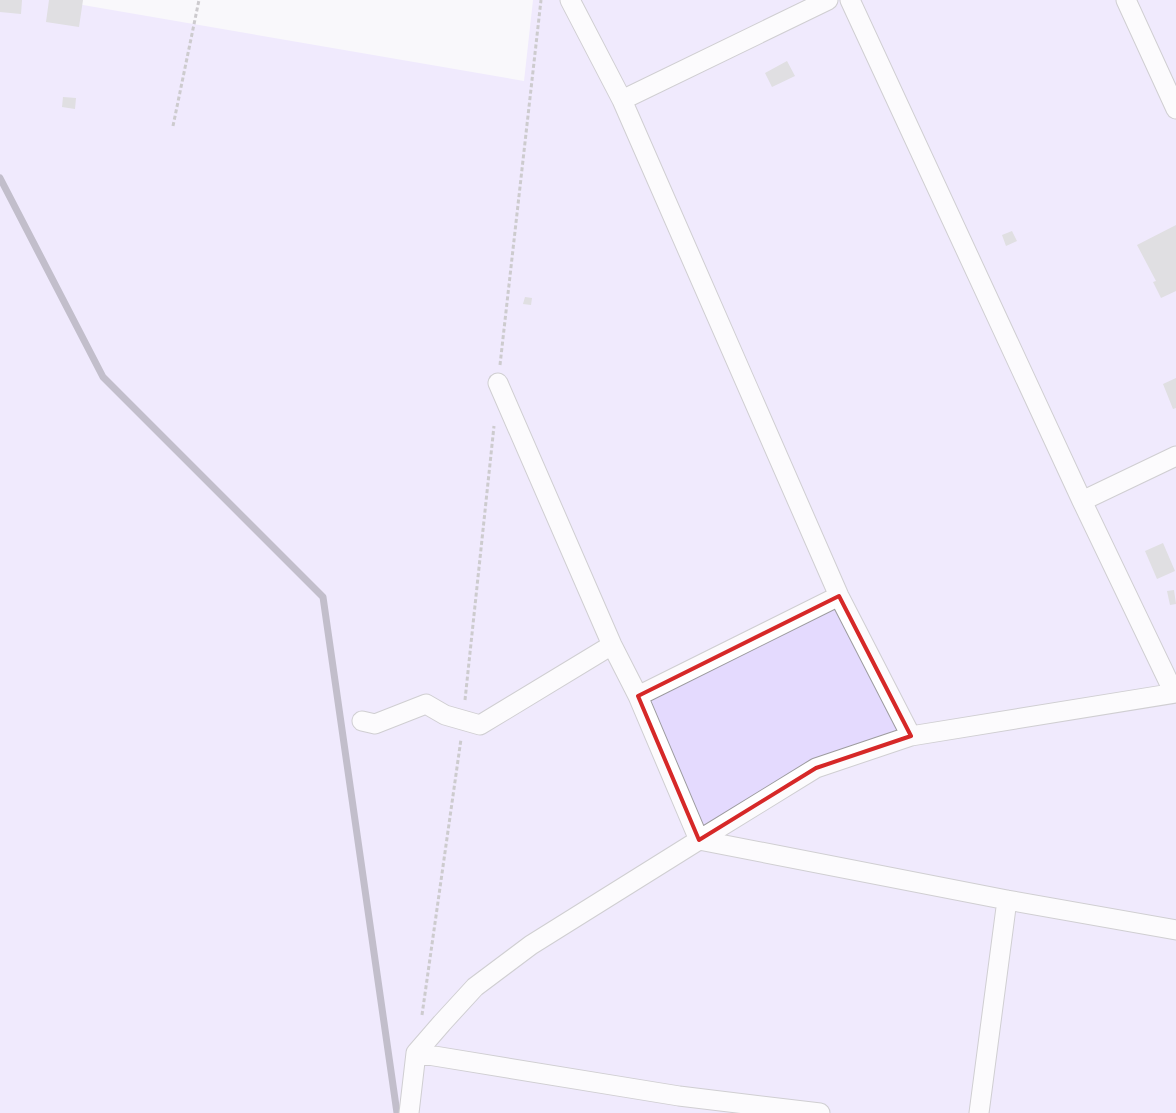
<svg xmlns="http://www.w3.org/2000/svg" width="1176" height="1113" viewBox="0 0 1176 1113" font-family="Lora,serif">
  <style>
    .green { fill: #e4dafe }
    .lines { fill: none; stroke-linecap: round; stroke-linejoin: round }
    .stream { stroke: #7f7891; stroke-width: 7 }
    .building { fill: #c1c0c3 }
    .street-casing { stroke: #9d9c9f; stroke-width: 21 }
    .path { stroke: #979698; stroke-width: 3; stroke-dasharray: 4 2.5; stroke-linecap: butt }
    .street { stroke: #fff; stroke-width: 19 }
    .marked { fill: none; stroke: #d62828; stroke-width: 4; stroke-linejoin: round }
  </style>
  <rect width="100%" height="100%" fill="#f9f8fb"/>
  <!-- green -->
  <path class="green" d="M0,0H54L524,81L533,0H1176V1113H0Z"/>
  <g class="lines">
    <!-- stream -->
    <path class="stream" d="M0,178L103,377L323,597L397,1113"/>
  </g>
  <!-- building -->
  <path class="building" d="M0,0H22L21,14L0,12Z
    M49,0H83L79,27L46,22Z
    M787,61L795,76L772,87L765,73Z
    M63,97L76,98L75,109L62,107Z
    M1176,225V291L1161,298L1153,282L1156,281L1137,245Z
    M1012,231L1017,241L1006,246L1002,235Z
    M525,297L532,298L531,305L523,304Z
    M1176,378V408L1173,409L1163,384Z
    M1163,543L1175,571L1157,579L1145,551Z
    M1174,590L1176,604L1170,605L1167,591Z"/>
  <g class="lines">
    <!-- street casing -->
    <g class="street-casing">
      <path id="street" d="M570,0L622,100L839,596L911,736
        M850,0L1082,501L1174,693
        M1126,0L1176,109
        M622,100L828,0
        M498,383L612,645L638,696L699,840
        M1082,501L1176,456
        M638,696L839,596
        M362,721L375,724L426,704L445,715L480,725L612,645
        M699,840L1007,900L1176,930
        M416,1053L679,1096L820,1113
        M409,1113L416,1053L442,1023L475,987L531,945L699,840L816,768L911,736L1176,693
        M979,1113L1007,900"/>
    </g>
    <!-- path -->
    <path class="path" d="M173,126L199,0
      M500,365L541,0
      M465,700L494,426
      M422,1015L461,739"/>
    <!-- street -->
    <use href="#street" class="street"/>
  </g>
  <!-- marked area -->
  <path d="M0 0H1176V1113H0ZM839,596L911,736L816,768L699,840L638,696Z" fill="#f9f8fb" fill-opacity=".55" fill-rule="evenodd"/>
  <path class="marked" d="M839,596L911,736L816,768L699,840L638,696Z"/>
</svg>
